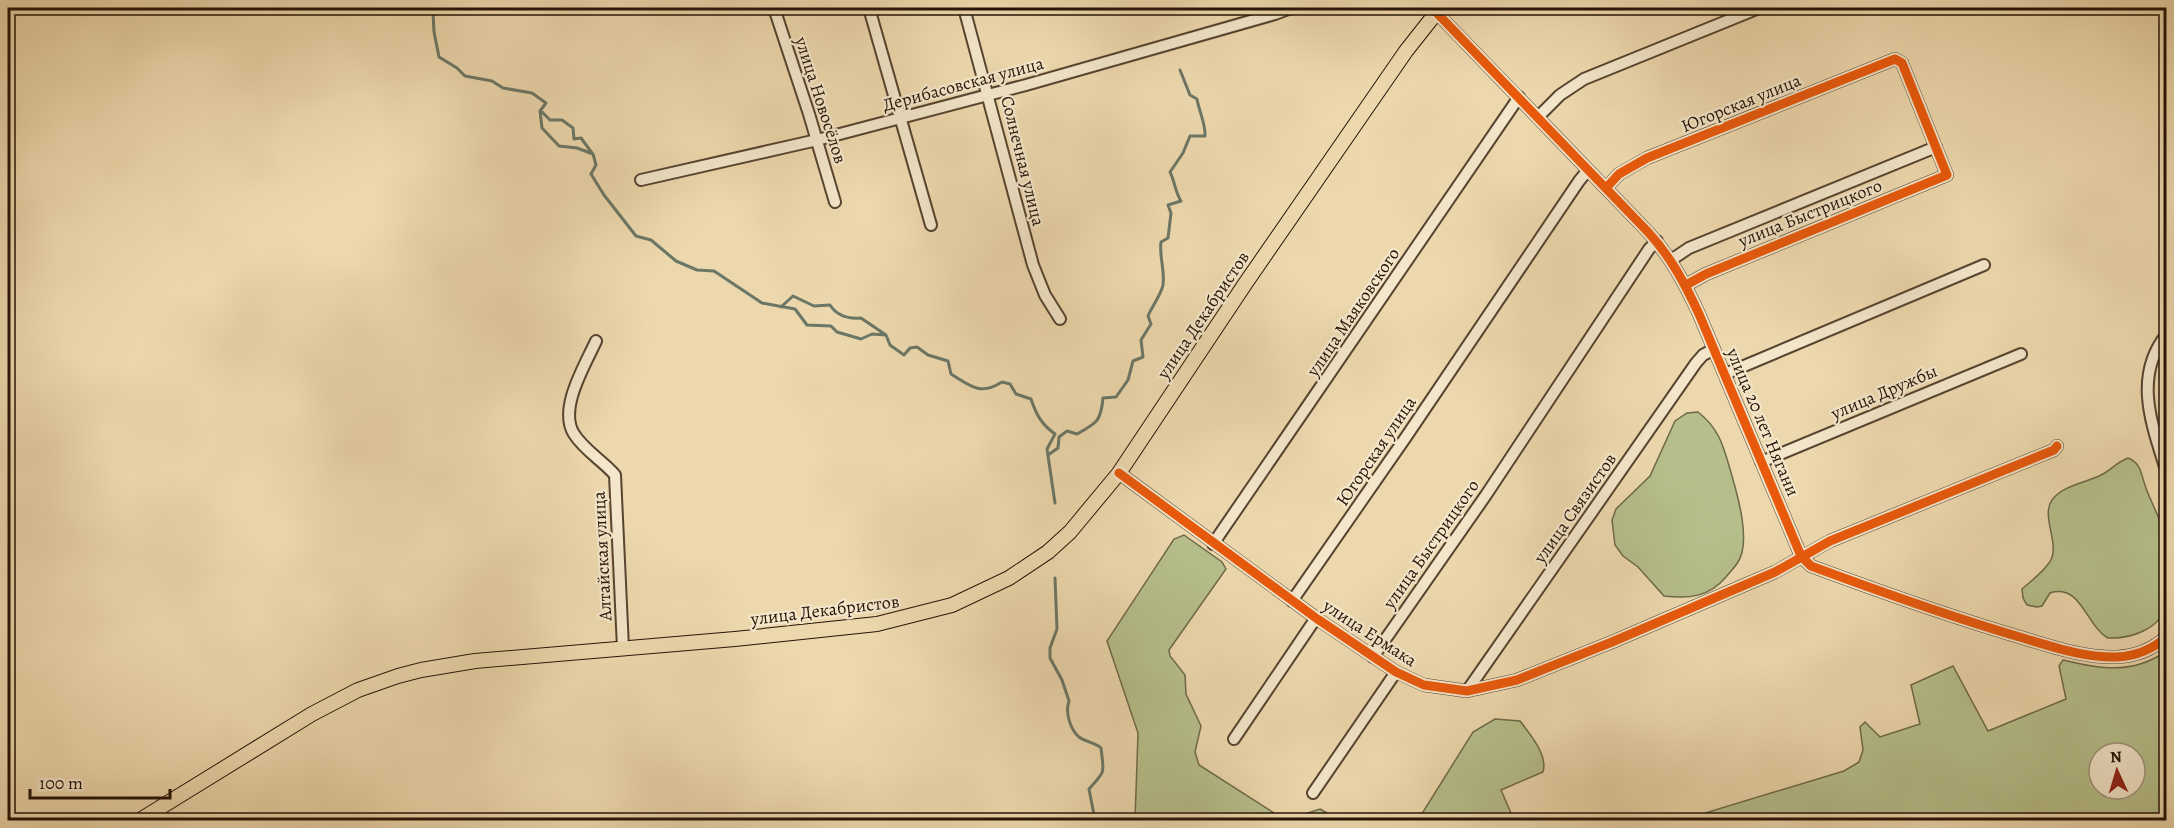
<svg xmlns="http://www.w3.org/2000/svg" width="2174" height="828" viewBox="0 0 2174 828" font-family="Alegreya,serif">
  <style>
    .green { fill: #b6bf8b; stroke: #6e6949; stroke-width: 1.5; fill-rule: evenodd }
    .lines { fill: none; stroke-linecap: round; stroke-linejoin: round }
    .stream { stroke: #6b7766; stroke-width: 3 }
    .minor-casing { stroke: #574430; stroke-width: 14 }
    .major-casing { stroke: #251307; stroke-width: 16 }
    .minor { stroke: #f3e6ca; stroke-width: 10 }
    .major { stroke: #edd8ad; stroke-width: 14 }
    .cycleway-casing { stroke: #f3e6ca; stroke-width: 13 }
    .cycleway { stroke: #e8590c; stroke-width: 9 }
    .labels { text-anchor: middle; stroke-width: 4.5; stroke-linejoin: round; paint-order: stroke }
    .street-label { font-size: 18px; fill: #251307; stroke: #f3e6ca }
  </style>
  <rect width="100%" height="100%" fill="#edd8ad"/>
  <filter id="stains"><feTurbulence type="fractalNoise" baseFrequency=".00333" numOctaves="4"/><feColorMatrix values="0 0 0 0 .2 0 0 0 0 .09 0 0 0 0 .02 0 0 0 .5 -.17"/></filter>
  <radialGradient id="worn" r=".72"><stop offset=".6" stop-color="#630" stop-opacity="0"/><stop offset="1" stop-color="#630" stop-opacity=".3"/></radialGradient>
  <!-- green -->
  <path class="green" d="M1698,412C1721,430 1724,449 1732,476C1738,497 1751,542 1738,562C1735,567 1730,572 1726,577C1709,597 1689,599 1664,596L1638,567L1623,556L1615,545L1612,520L1616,509L1650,476L1675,421L1687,413Z
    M2128,458C2142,463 2141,476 2146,488C2152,505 2162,521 2166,539C2168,549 2166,561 2166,572C2166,582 2168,594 2166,604C2162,629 2130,639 2108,638C2086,626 2081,583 2050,593L2042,606L2037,607L2027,605L2023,598L2022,589C2031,581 2042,573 2049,563C2062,546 2040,517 2052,500C2063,485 2086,483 2101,475C2111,470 2117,462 2128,458Z
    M1184,535L1222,562L1226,569L1169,650L1170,656L1185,675L1186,694L1201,726L1195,752L1199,765L1285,820H1135L1138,733L1107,641L1174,539Z
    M2166,652V820H1703L1705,813L1844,771L1859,762L1863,750L1860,727L1865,722L1880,737L1920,724L1911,685L1953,666L1988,731L2066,699L2059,666L2063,660C2088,666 2115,672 2140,664C2149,662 2158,656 2166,652ZM2099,753H2135V789H2099Z
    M1495,719L1520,721C1530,734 1548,755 1543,772L1501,790L1514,820H1418L1473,732Z
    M1320,809L1339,820H1286Z"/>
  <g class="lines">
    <!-- stream -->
    <path class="stream" d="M430,8L433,13L434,32L439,57L457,68L465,76L492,81L503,88L532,93L546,103L540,111L542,128L559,146L577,148L593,154L596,165L591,174L604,195L636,236L651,240L676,261L697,270L714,271L762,303L795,309L807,325L831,326L837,332L861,339L872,334L886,335L890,345L904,355L910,348L917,347L928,355L948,361L951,374C971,386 980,396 1002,382L1010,384L1016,394L1031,399C1036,414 1041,424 1055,434L1047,449L1055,503
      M542,112L550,120H562L573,128L574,139L581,138L592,153
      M781,307L793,296L814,306L830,305C837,316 848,319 861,318L886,335
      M1048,455L1058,448L1059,437L1067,431L1077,434C1097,423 1101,421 1103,398L1116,397L1128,380L1133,361L1143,357L1141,340L1151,324L1148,316C1152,306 1161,295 1163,285C1165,270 1159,256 1161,242L1168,238L1171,213L1168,205L1181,201C1175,192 1175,182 1170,172L1183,153L1190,136H1205C1206,125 1199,111 1197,99L1190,95L1180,70
      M1055,578L1057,629L1050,648V658L1062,680L1069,701C1065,712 1070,729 1079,737C1085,742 1095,742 1101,748C1104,774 1106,770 1089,789L1095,820"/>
    <!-- minor casing -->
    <g class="minor-casing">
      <path id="minor" d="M774,8L809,114L835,202
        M869,8L931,225
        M964,8L1033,265L1045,295L1060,319
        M1432,8L1648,232C1671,257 1685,284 1699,314L1801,556L1811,566C1881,592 1951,617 2023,638C2053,647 2085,658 2117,657C2135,656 2153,649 2166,637
        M1538,117L1560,95L1584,79L1759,8
        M641,180L817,140L1026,85L1275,14L1291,8
        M1606,188L1619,174L1647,158L1895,59L1902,63L1947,175L1706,274L1686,285
        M1671,260L1689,248L1936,147
        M2166,335C2133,377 2152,425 2166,470
        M596,341C585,365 558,409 574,434C584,450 603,461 615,475L623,648
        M1725,374L1984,265
        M1761,462L2021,354
        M1119,473L1316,618L1396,672L1424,685L1467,691L1517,680L1612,642L1775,572L1830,541L2054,450L2057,446
        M1213,544L1519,97
        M1292,601L1406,437L1579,181L1588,170
        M1373,657L1486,495L1649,249L1657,241
        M1467,691L1696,363L1703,355L1714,349
        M1234,739L1316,618
        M1313,793L1396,672"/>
    </g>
    <!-- major casing -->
    <g class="major-casing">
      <path id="major" d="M140,820L312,714L358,690L398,676L421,670L475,661L735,639L877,624L952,605L1009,578L1048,552L1070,532L1119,473L1245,284L1406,51L1440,8"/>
    </g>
    <!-- minor -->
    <use href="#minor" class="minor"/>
    <!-- major -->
    <use href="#major" class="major"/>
    <!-- cycleway casing -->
    <g class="cycleway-casing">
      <path id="cycleway" d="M1432,8L1648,232C1671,257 1685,284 1699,314L1801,556L1811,566C1881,592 1951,617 2023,638C2053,647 2085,658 2117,657C2135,656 2153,649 2166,637
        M1606,188L1619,174L1647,158L1895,59L1902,63L1947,175L1706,274L1686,285
        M1119,473L1316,618L1396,672L1424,685L1467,691L1517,680L1612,642L1775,572L1830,541L2054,450L2057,446"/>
    </g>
    <!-- cycleway -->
    <use href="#cycleway" class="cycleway"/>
  </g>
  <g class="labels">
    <!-- street labels -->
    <g class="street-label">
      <text transform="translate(963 84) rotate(-15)" y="6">Дерибасовская улица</text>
      <text transform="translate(821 100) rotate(72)" y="6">улица Новосёлов</text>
      <text transform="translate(1741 103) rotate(-22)" y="6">Югорская улица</text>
      <text transform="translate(1023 161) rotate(76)" y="6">Солнечная улица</text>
      <text transform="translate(1810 213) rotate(-22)" y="6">улица Быстрицкого</text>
      <text transform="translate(1353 312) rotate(-56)" y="6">улица Маяковского</text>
      <text transform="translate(1203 315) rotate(-56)" y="6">улица Декабристов</text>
      <text transform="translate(1884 392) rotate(-23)" y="6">улица Дружбы</text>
      <text transform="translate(1763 422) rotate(67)" y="6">улица 20 лет Нягани</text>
      <text transform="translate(1376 451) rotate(-56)" y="6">Югорская улица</text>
      <text transform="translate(1575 508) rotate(-55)" y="6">улица Связистов</text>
      <text transform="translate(1431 544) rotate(-55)" y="6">улица Быстрицкого</text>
      <text transform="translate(602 556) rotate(-93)" y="6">Алтайская улица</text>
      <text transform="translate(825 610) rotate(-7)" y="6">улица Декабристов</text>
      <text transform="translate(1370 633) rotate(33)" y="6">улица Ермака</text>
    </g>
  </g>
  <!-- margin -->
  <rect width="2174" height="828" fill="none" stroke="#edd8ad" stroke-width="30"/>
  <rect x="9" y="9" width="2156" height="810" fill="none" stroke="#251307" stroke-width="3"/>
  <rect x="15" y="15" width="2144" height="798" fill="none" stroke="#251307" stroke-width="1.5"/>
  <!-- north arrow -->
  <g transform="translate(2117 771) rotate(356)"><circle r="28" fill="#f3e6ca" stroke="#a1927c" stroke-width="1.5"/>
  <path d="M0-4.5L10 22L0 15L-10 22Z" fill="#8f2418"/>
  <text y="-9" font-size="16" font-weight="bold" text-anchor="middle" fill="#251307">N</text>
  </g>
  <!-- scale -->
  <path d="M30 789v9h140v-9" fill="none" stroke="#251307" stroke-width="3"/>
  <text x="39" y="789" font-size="18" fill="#251307" stroke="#f3e6ca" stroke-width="4.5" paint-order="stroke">100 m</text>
  <rect width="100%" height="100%" filter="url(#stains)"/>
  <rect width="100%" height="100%" fill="url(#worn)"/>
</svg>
